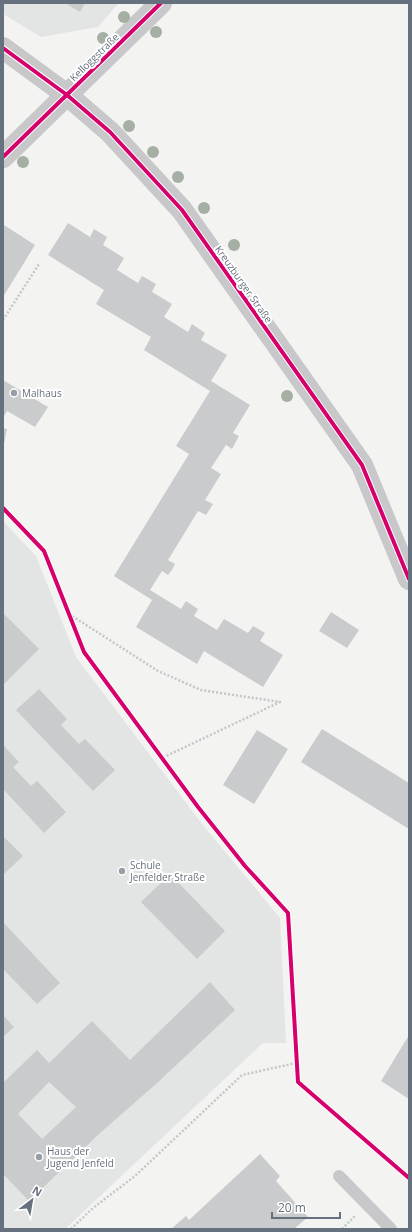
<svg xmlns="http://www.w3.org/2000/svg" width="412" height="1232" viewBox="0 0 412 1232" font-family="'Open Sans',sans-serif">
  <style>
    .built { fill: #e3e5e4 }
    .building { fill: #cacbcc; fill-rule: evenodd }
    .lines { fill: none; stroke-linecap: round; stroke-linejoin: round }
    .path { stroke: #c5c6c7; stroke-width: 2.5; stroke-dasharray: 2 2; stroke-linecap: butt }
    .service { stroke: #c8c8ca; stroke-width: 12 }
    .minor { stroke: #c8c8ca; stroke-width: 22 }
    .cycleway-casing { stroke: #fff; stroke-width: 6 }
    .cycleway { stroke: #d6006c; stroke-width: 4 }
    .tree { fill: #a5afa4 }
    .poi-dot { fill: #979ea7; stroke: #fff; stroke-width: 1.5 }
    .labels { text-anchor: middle; stroke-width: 4; stroke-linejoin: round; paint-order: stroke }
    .street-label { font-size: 10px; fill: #66717f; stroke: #fff }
    .poi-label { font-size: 10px; fill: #66717f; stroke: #fff; text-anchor: start }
  </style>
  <rect width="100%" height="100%" fill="#f3f3f2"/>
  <!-- built -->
  <path class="built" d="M3,3H119L98,27L41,37L3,14Z
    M3,521L36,556L76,657L202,824L280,918L286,1043H263L65,1229H3Z"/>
  <!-- building -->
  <path class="building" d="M65,3H85L80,12Z
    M68,223L90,237L94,229L107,237L103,245L124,258L117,270L138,283L142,276L156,284L152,292L172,304L164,317L188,332L192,324L205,333L201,340L227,355L211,381L250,405L233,433L239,436L232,449L226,445L211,468L221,474L205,500L213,504L206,515L198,511L168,560L175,564L172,570L168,575L162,571L150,590L181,609L186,601L198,609L194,616L217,630L224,619L248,633L253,626L265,633L260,641L283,655L263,687L204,651L197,664L136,627L152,600L114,576L189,454L176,446L210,391L144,350L151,337L96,304L104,290L48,255Z
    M4,225L35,245L3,297V227Z
    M3,380L48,407L35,427L7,411L3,418Z
    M3,428L7,429L4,444H3Z
    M331,612L359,630L347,648L319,631Z
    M3,613L39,649L3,685Z
    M39,689L67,719L61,725L79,744L85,739L115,770L93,791L16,710Z
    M322,729L409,783V829L301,762Z
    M257,730L288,749L254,804L223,785Z
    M3,745L19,762L13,767L31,786L37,781L66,812L44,833L3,789Z
    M3,836L23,856L3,875Z
    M170,874L225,931L197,959L141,902Z
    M3,922L60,983L37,1004L3,969Z
    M210,982L235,1010L156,1084L100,1133L29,1201L3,1174V1083L37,1050L49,1063L92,1021L130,1060ZM49,1082L76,1107L42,1139L18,1114Z
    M3,1015L14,1027L3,1037Z
    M409,1035V1099L381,1081Z
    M260,1154L280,1176L276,1181L308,1217L294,1229H171L186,1216L189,1220Z"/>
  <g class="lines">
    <!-- path -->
    <path class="path" d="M3,320L39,264
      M3,508L44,551L84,652L198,807L245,866L288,913L298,1082L409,1178
      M69,614L158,671L201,690L280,702L162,758
      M71,1229L93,1208L135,1176L242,1075L296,1063
      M342,1229L355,1216"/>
    <!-- service -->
    <path class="service" d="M339,1176L391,1229"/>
    <!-- minor -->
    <path class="minor" d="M3,48L67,95L110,132L182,210L362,465L409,579
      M3,157L161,3"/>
    <!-- cycleway casing -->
    <g class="cycleway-casing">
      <path id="cycleway" d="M3,48L67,95L110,132L182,210L362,465L409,579
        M3,157L161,3
        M3,508L44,551L84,652L198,807L245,866L288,913L298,1082L409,1178"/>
    </g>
    <!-- cycleway -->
    <use href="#cycleway" class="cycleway"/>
  </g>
  <!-- trees -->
  <g class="tree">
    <circle cx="124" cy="17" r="6"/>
    <circle cx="156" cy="32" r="6"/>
    <circle cx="103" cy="38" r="6"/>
    <circle cx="129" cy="126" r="6"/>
    <circle cx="153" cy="152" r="6"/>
    <circle cx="23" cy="162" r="6"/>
    <circle cx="178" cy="177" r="6"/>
    <circle cx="204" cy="208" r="6"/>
    <circle cx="234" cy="245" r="6"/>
    <circle cx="287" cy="396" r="6"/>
  </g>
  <!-- markers -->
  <g class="poi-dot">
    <circle cx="14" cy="393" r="4"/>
    <circle cx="122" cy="871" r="4"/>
    <circle cx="39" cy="1157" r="4"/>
  </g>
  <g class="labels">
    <!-- street labels -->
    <g class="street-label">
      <text transform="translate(94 57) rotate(-44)" y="4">Kelloggstraße</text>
      <text transform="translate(244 284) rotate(55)" y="4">Kreuzburger Straße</text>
    </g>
    <!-- poi labels -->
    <g class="poi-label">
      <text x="22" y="397">Malhaus</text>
      <text x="130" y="869">Schule<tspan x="130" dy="12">Jenfelder Straße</tspan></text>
      <text x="47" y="1155">Haus der<tspan x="47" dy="12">Jugend Jenfeld</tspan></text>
    </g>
  </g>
  <!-- border -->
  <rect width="412" height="1232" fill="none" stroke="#66717f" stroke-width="8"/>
  <!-- north arrow -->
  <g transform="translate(32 1200) rotate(31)" stroke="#ffffff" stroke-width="3" paint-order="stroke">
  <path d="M0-3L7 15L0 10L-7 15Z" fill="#66717f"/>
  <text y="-6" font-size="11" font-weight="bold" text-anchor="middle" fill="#66717f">N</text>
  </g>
  <!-- scale -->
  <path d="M272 1212v6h68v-6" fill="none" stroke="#66717f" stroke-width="2"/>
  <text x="278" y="1212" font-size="12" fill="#66717f" stroke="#ffffff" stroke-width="3" paint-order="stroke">20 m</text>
</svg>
